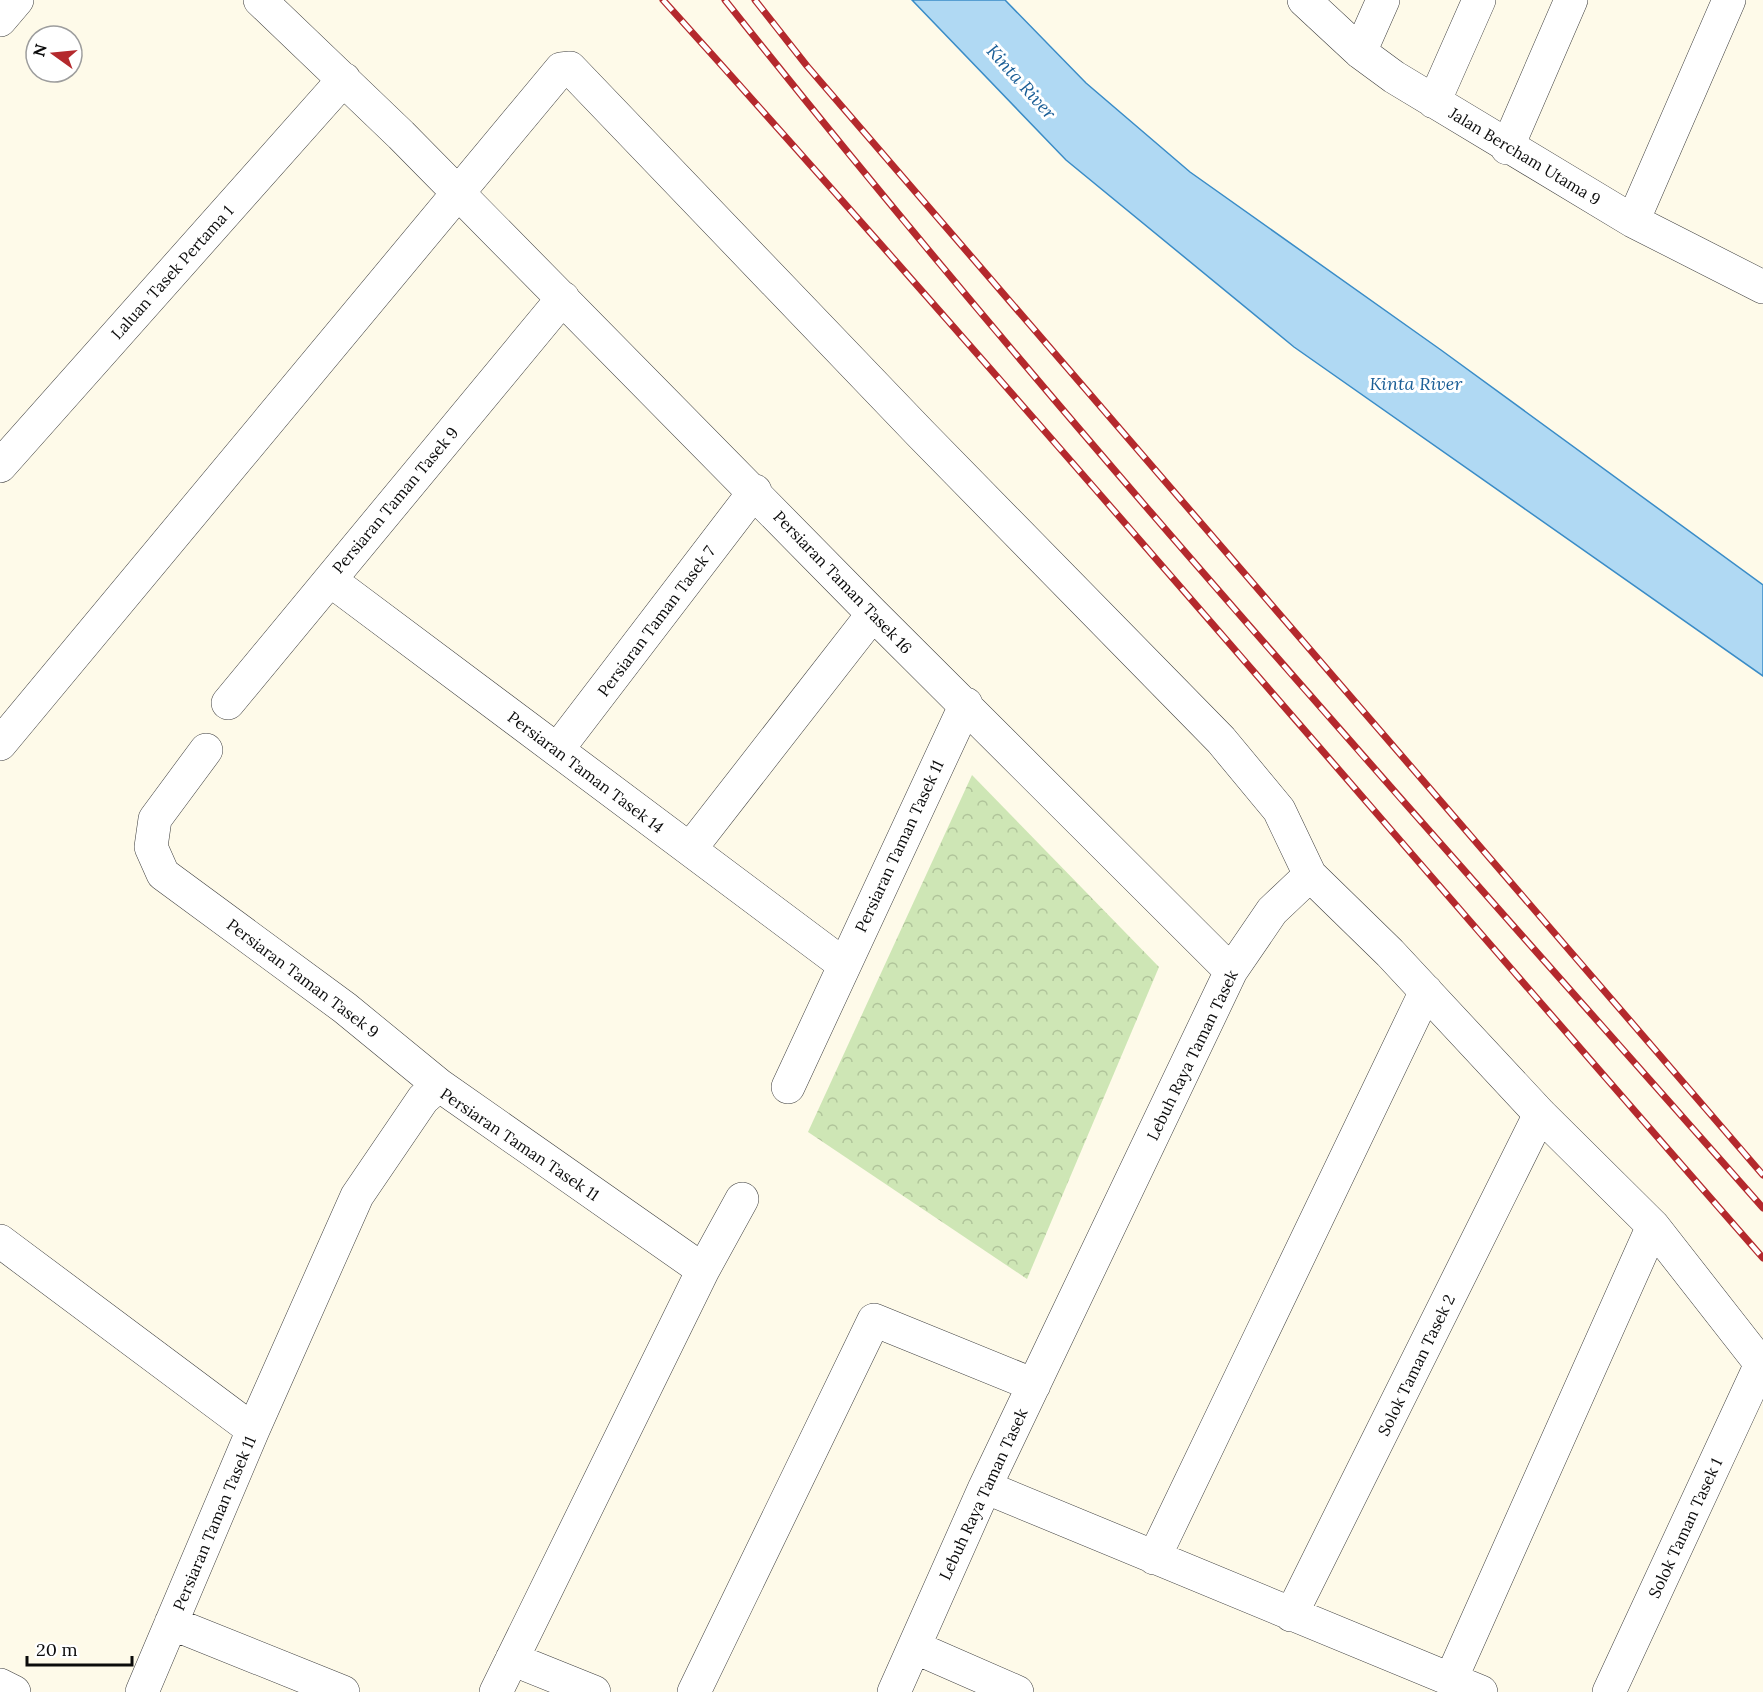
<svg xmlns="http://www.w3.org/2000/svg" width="1763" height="1692" viewBox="0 0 1763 1692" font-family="Lora,serif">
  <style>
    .park { fill: url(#park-crowns) }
    .water { fill: #b0d9f3; stroke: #3a8cc7; stroke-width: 1.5 }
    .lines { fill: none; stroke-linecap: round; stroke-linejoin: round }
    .minor-casing { stroke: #3e3e3e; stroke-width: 34 }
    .minor { stroke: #fff; stroke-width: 33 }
    .rail-casing { stroke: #b4292d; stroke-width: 7 }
    .rail { stroke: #fff; stroke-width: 4.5; stroke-dasharray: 14; stroke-linecap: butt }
    .labels { text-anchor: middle; stroke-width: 6; stroke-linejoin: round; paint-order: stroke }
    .street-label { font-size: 16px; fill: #0b0b0b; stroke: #fff }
    .water-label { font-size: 18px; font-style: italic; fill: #1a5e96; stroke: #fff }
  </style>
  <defs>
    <pattern id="park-crowns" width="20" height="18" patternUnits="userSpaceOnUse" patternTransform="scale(1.5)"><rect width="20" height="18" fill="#cee6b5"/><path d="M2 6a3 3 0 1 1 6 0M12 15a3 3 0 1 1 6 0" fill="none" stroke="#b0c49a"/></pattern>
  </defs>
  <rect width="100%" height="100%" fill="#fefae9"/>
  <!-- park -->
  <path class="park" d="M972,775L1159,967L1027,1279L808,1132Z"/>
  <!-- water -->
  <path class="water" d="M912,0H1005L1086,83L1190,172L1441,350L1763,585V676L1294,347L1066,160Z"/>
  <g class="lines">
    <!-- minor casing -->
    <g class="minor-casing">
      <path id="minor" d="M260,0L401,135L873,614L1231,971
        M1304,0L1360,52L1394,77L1633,221L1763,287
        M0,20L17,0
        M1360,52L1383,0
        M1434,102L1479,0
        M1507,148L1571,0
        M1633,221L1729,0
        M0,466L344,79
        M330,580L843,964
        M228,703L563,298
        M0,744L561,69L570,68L920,433L1221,740L1279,810L1310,875L1390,953L1540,1114L1653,1226L1761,1364L1609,1692
        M206,750L155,819L151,847L163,874L345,1008L439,1085
        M557,750L755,491
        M690,849L873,614
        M788,1087L966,704
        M0,1241L253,1430
        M703,1270L742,1199
        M985,1487L1481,1692
        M1154,1558L1426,991
        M1291,1615L1540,1114
        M171,1623L343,1692
        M914,1647L1017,1692
        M512,1659L594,1692
        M1451,1679L1653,1226
        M0,1685L14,1692
        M142,1692L253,1430L357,1196L423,1099L439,1085L703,1270L496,1692
        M694,1692L874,1320L1034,1385
        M894,1692L985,1487L1231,971L1272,911L1310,875"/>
    </g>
    <!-- minor -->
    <use href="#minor" class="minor"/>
    <!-- rail casing -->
    <g class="rail-casing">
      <path id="rail" d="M663,0C1036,414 1396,839 1763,1258
        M725,0C1055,416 1412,810 1763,1208
        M755,0L807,66L1763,1175"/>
    </g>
    <!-- rail -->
    <use href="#rail" class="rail"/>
  </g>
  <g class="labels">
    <!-- street labels -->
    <g class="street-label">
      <text transform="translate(1525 156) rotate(31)" y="6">Jalan Bercham Utama 9</text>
      <text transform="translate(172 272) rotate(-48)" y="6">Laluan Tasek Pertama 1</text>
      <text transform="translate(395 500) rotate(-50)" y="6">Persiaran Taman Tasek 9</text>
      <text transform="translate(843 582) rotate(46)" y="6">Persiaran Taman Tasek 16</text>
      <text transform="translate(656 621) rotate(-53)" y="6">Persiaran Taman Tasek 7</text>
      <text transform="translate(586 772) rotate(37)" y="6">Persiaran Taman Tasek 14</text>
      <text transform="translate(899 846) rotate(-65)" y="6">Persiaran Taman Tasek 11</text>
      <text transform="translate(303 978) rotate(37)" y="6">Persiaran Taman Tasek 9</text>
      <text transform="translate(1192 1055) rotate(-64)" y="6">Lebuh Raya Taman Tasek</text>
      <text transform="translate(520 1144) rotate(34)" y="6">Persiaran Taman Tasek 11</text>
      <text transform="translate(1416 1365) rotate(-64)" y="6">Solok Taman Tasek 2</text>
      <text transform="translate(983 1494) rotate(-65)" y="6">Lebuh Raya Taman Tasek</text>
      <text transform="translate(214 1523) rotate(-67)" y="6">Persiaran Taman Tasek 11</text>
      <text transform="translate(1685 1528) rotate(-65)" y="6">Solok Taman Tasek 1</text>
    </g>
    <!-- water labels -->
    <g class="water-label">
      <text transform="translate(1021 82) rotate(48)" y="6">Kinta River</text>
      <text x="1416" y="390">Kinta River</text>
    </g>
  </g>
  <!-- north arrow -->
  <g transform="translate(54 54) rotate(285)"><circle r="28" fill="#ffffff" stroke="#9d9d9d" stroke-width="1.5"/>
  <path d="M0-4.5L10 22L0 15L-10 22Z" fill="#b4292d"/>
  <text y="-9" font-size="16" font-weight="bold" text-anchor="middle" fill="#0b0b0b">N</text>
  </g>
  <!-- scale -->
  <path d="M27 1656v9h105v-9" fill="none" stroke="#0b0b0b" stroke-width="3"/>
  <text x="36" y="1656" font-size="18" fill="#0b0b0b" stroke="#ffffff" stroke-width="4.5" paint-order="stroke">20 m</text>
</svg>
